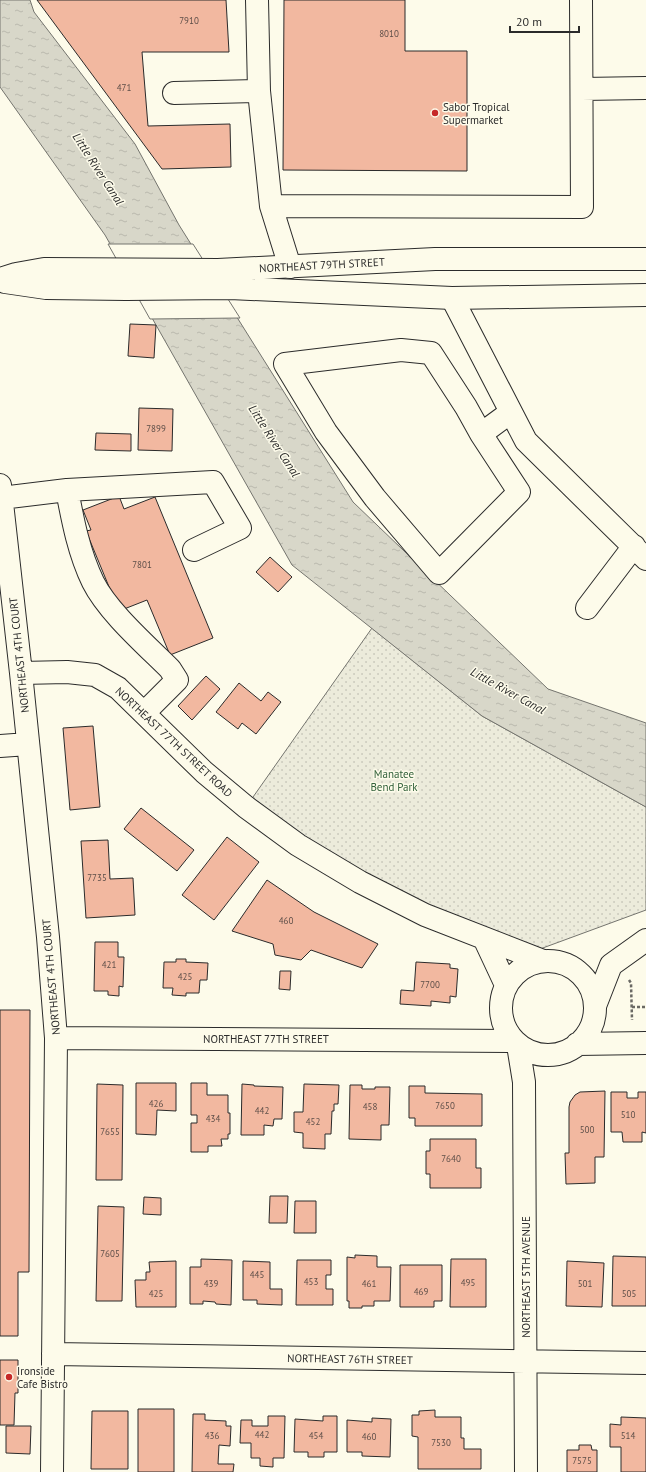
<svg xmlns="http://www.w3.org/2000/svg" width="646" height="1472" viewBox="0 0 646 1472" font-family="'PT Sans',sans-serif">
  <style>
    .park { fill: url(#park-dots); stroke: #74746e }
    .water { fill: url(#water-ripples); stroke: #74746e }
    .pier { fill: #fdfbea; stroke: #74746e }
    .building { fill: #f2b8a0; stroke: #2b2b2b }
    .lines { fill: none; stroke-linecap: round; stroke-linejoin: round }
    .minor-casing { stroke: #2b2b2b; stroke-width: 24 }
    .major-casing { stroke: #2b2b2b; stroke-width: 24 }
    .path { stroke: #6a6964; stroke-width: 2.5; stroke-dasharray: 3 2; stroke-linecap: butt }
    .minor { stroke: #fdfbea; stroke-width: 22 }
    .major { stroke: #fdfbea; stroke-width: 22 }
    .poi-dot { fill: #c62828; stroke: #fdfbea; stroke-width: 1.5 }
    .labels { text-anchor: middle; stroke-width: 3; stroke-linejoin: round; paint-order: stroke }
    .number-label { font-size: 9px; fill: #5d4e48 }
    .poi-label { font-size: 11px; fill: #2b2b2b; stroke: #fdfbea; text-anchor: start }
    .street-label { font-size: 11px; fill: #2b2b2b; stroke: #fdfbea }
    .park-label { font-size: 11px; fill: #34623c; stroke: #fdfbea }
    .water-label { font-size: 12px; font-style: italic; fill: #2b2b2b; stroke: #fdfbea }
  </style>
  <defs>
    <pattern id="park-dots" width="8" height="8" patternUnits="userSpaceOnUse"><rect width="8" height="8" fill="#ecebdb"/><path d="M2 2h.1M6 6h.1" fill="none" stroke="#cbcabc" stroke-width="1.8" stroke-linecap="round"/></pattern>
    <pattern id="water-ripples" width="26" height="14" patternUnits="userSpaceOnUse"><rect width="26" height="14" fill="#d8d7c9"/><path d="M2 4q2-2 4 0t4 0M15 11q2-2 4 0t4 0" fill="none" stroke="#bab9ad"/></pattern>
  </defs>
  <rect width="100%" height="100%" fill="#fdfbea"/>
  <!-- park -->
  <path class="park" d="M372,628L482,716L646,807V910L521,956L484,938L246,807Z"/>
  <!-- water -->
  <path class="water" d="M0,0H30L34,12L135,144L179,225L353,502L548,689L646,723V807L482,716L292,565L105,235L0,87Z"/>
  <!-- pier -->
  <path class="pier" d="M108,244H193L240,318L150,319Z"/>
  <!-- building -->
  <path class="building" d="M37,0H226L229,52H142L148,126L230,124L231,167L162,169Z
    M284,0H405V51H467V171L283,170Z
    M130,324L156,325L154,358L128,356Z
    M139,408L173,409L172,451L138,450Z
    M96,433L131,434V451L95,450Z
    M119,496L124,509L155,497L213,638L170,655L147,600L119,611L86,531L91,530L83,510Z
    M270,557L292,577L278,592L256,572Z
    M206,676L220,689L192,720L178,706Z
    M239,683L261,701L268,692L281,702L256,734L242,723L238,729L216,712Z
    M93,726L100,807L70,810L63,728Z
    M141,808L194,850L177,871L124,829Z
    M227,837L259,862L214,920L182,895Z
    M108,840L110,879L133,878L135,915L86,918L81,841Z
    M267,880L314,912L378,944L362,968L311,950L301,960L275,955L273,944L232,931Z
    M95,942H118V957H124L123,987L119,986V996L108,995V991H94Z
    M176,959H186V962L208,963L207,980H200L199,993H186V996L172,995L173,988H163L164,962H176Z
    M416,962L450,964V968L458,969L456,997L450,996V1003L431,1001V1006L400,1004L401,990L414,991Z
    M280,971H291L290,990L279,989Z
    M0,1010H30L29,1272H18V1336H0Z
    M136,1083H176V1111L157,1110L156,1135L136,1134Z
    M191,1083H207V1095H228V1113H230V1134H228V1139H221L222,1146H208V1152H191V1123H197V1115H191Z
    M97,1084L123,1085L122,1180H96Z
    M242,1084L254,1085V1086L283,1087L282,1119H274L273,1126L264,1125V1135H241Z
    M304,1084L339,1085L338,1104H334V1111H332L331,1134H325V1149L303,1148V1133L294,1132V1112H303Z
    M350,1085H362V1089H375V1087H390L389,1125H381V1140L349,1139Z
    M409,1086H425V1093L482,1094V1126H415V1118H409Z
    M605,1091L604,1157H595V1183L566,1184L565,1153H569V1107L570,1102L575,1095L580,1092Z
    M611,1092H627V1098H638V1092H646V1133L642,1132V1142H623L622,1132H611Z
    M430,1139H476V1168H481V1188H430V1174H426V1151H430Z
    M270,1196H288L287,1223H269Z
    M144,1197L161,1198V1215L143,1214Z
    M295,1201H316V1233H294Z
    M98,1206L124,1207L122,1301H96Z
    M355,1255L377,1256V1267H391L390,1301H374V1306H362V1308H349V1301H347V1257L355,1258Z
    M613,1256L646,1257V1306H612Z
    M201,1259L232,1260L231,1305L216,1304L215,1302L203,1301V1304H190V1267H201Z
    M451,1259H486V1307H450Z
    M297,1260H331V1275H326V1289H333V1305H296Z
    M176,1261V1307H136L135,1280H146V1272H150L149,1262Z
    M243,1261L270,1262V1289H282V1305L257,1304V1300H243Z
    M567,1261L604,1263L602,1307L566,1306Z
    M400,1265H442V1301H434V1307H400Z
    M0,1360H18V1393H15L14,1425H0Z
    M138,1409H174V1472H138Z
    M435,1410V1417H461V1438H464V1449H481V1469H418V1437L412,1436V1415H419V1411Z
    M92,1411H128V1469H91Z
    M193,1414H205V1420L226,1421V1426H231L230,1446L219,1445L218,1464H234L233,1472H192Z
    M268,1416H285L284,1458H273V1467L260,1466V1458H251V1443H240L241,1420H252V1426H268Z
    M323,1416H337V1452H324V1457H308V1452H294L295,1419L323,1421Z
    M621,1417L646,1418V1472H621V1447H610V1424L621,1425Z
    M372,1418L391,1419L390,1457L362,1456V1452H347V1420L372,1422Z
    M6,1426H31L30,1454L6,1453Z
    M579,1445H591L592,1450H597V1472H567V1450H579Z"/>
  <g class="lines">
    <!-- minor casing -->
    <g class="minor-casing">
      <path id="minor" d="M257,0L259,91L271,206L290,267
        M582,89L646,88
        M174,93L259,91
        M271,206L582,207L581,0
        M452,298L526,441L646,559
        M481,434L519,492L439,573L375,498L326,432L285,364L401,350L431,353L466,407L481,434L511,412
        M0,485L21,673L48,937L56,1038L52,1472
        M67,490C73,522 79,553 93,582C108,612 146,645 170,669L177,680L144,713
        M1,498L67,490L213,482L240,528L194,550
        M587,608L634,546
        M21,673L67,672L95,675L118,688L204,772L246,807L298,845L360,882L425,915L543,961
        M0,746L28,744
        M484,938L506,985
        M501 1008a47 47 0 1 1 94 0a47 47 0 1 1-94 0Z
        M595,1006L611,965L646,940
        M56,1038L514,1041
        M577,1044L646,1043
        M518,1045L524,1082L526,1472
        M53,1354L646,1363"/>
    </g>
    <!-- major casing -->
    <g class="major-casing">
      <path id="major" d="M0,279L16,274L44,269L218,270L435,259H646
        M5,282L46,288L126,289L230,288L452,298L646,295"/>
    </g>
    <!-- path -->
    <path class="path" d="M629,980L631,983L632,1020
      M632,1007H646"/>
    <!-- minor -->
    <use href="#minor" class="minor"/>
    <!-- major -->
    <use href="#major" class="major"/>
  </g>
  <!-- markers -->
  <g class="poi-dot">
    <circle cx="435" cy="113" r="4"/>
    <circle cx="9" cy="1377" r="4"/>
  </g>
  <g class="labels">
    <!-- number labels -->
    <g class="number-label">
      <text x="189" y="24">7910</text>
      <text x="389" y="37">8010</text>
      <text x="124" y="91">471</text>
      <text x="156" y="432">7899</text>
      <text x="142" y="568">7801</text>
      <text x="97" y="881">7735</text>
      <text x="286" y="924">460</text>
      <text x="109" y="968">421</text>
      <text x="185" y="980">425</text>
      <text x="430" y="988">7700</text>
      <text x="156" y="1107">426</text>
      <text x="445" y="1109">7650</text>
      <text x="370" y="1110">458</text>
      <text x="262" y="1114">442</text>
      <text x="628" y="1118">510</text>
      <text x="213" y="1122">434</text>
      <text x="313" y="1125">452</text>
      <text x="587" y="1133">500</text>
      <text x="110" y="1135">7655</text>
      <text x="451" y="1162">7640</text>
      <text x="110" y="1257">7605</text>
      <text x="257" y="1278">445</text>
      <text x="311" y="1285">453</text>
      <text x="468" y="1286">495</text>
      <text x="211" y="1287">439</text>
      <text x="369" y="1287">461</text>
      <text x="585" y="1287">501</text>
      <text x="421" y="1295">469</text>
      <text x="156" y="1297">425</text>
      <text x="629" y="1297">505</text>
      <text x="262" y="1438">442</text>
      <text x="212" y="1439">436</text>
      <text x="316" y="1439">454</text>
      <text x="628" y="1439">514</text>
      <text x="369" y="1440">460</text>
      <text x="441" y="1446">7530</text>
      <text x="582" y="1464">7575</text>
    </g>
    <!-- poi labels -->
    <g class="poi-label">
      <text x="443" y="111">Sabor Tropical<tspan x="443" dy="13">Supermarket</tspan></text>
      <text x="17" y="1375">Ironside<tspan x="17" dy="13">Cafe Bistro</tspan></text>
    </g>
    <!-- street labels -->
    <g class="street-label">
      <text transform="translate(322 265) rotate(-3)" y="4">NORTHEAST 79TH STREET</text>
      <text transform="translate(19 655) rotate(-96)" y="4">NORTHEAST 4TH COURT</text>
      <text transform="translate(174 742) rotate(43)" y="4">NORTHEAST 77TH STREET ROAD</text>
      <text transform="translate(51 977) rotate(-95)" y="4">NORTHEAST 4TH COURT</text>
      <text x="266" y="1043">NORTHEAST 77TH STREET</text>
      <text transform="translate(526 1277) rotate(-90)" y="4">NORTHEAST 5TH AVENUE</text>
      <text transform="translate(350 1359) rotate(1)" y="4">NORTHEAST 76TH STREET</text>
    </g>
    <!-- park labels -->
    <g class="park-label">
      <text x="394" y="778">Manatee<tspan x="394" dy="13">Bend Park</tspan></text>
    </g>
    <!-- water labels -->
    <g class="water-label">
      <text transform="translate(98 169) rotate(57)" y="4">Little River Canal</text>
      <text transform="translate(274 441) rotate(57)" y="4">Little River Canal</text>
      <text transform="translate(508 691) rotate(29)" y="4">Little River Canal</text>
    </g>
  </g>
  <!-- scale -->
  <path d="M510 26v6h69v-6" fill="none" stroke="#2b2b2b" stroke-width="2"/>
  <text x="516" y="26" font-size="12" fill="#2b2b2b" stroke="#fdfbea" stroke-width="3" paint-order="stroke">20 m</text>
</svg>
